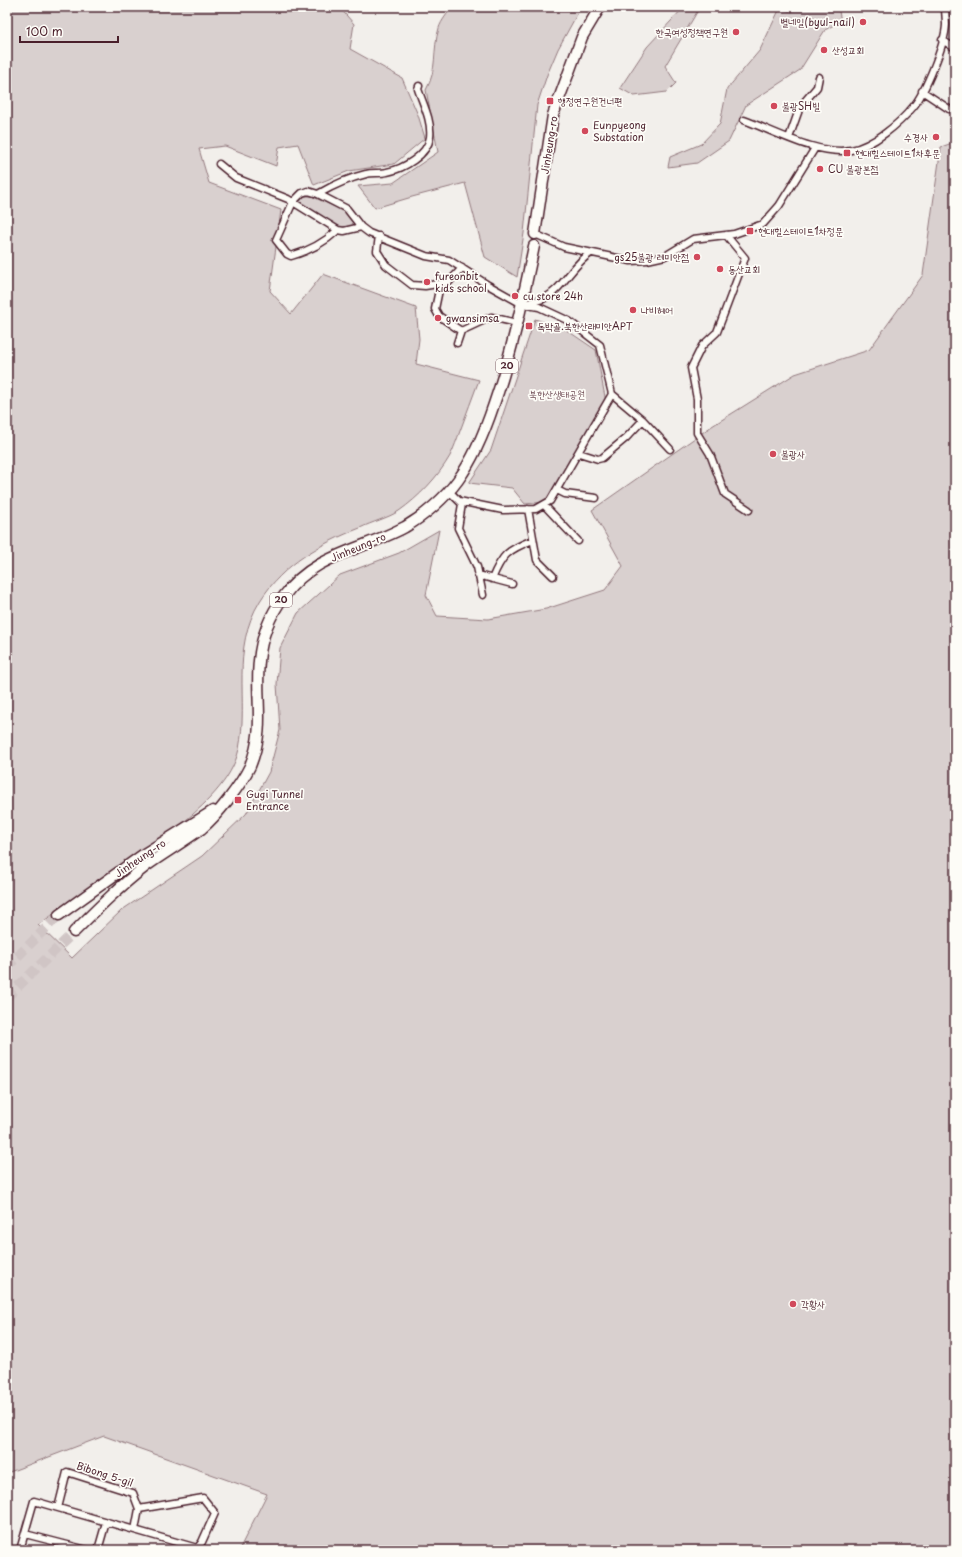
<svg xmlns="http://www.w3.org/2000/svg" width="962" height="1557" viewBox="0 0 962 1557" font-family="'Playpen Sans','Poor Story',sans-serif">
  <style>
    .green { fill: #d9d0cf; stroke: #92787d }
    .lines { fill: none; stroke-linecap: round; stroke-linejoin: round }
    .primary-tunnel { stroke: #d0c5c5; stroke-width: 10; stroke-dasharray: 10 5; stroke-linecap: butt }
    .street-casing { stroke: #4a1f2b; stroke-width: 9 }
    .primary-casing { stroke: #4a1f2b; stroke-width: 13 }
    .street { stroke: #fdfcf7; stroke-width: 6 }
    .primary { stroke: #fdfcf7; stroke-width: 10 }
    .poi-dot { fill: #d1495b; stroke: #fdfcf7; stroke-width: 1.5 }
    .labels { text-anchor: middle; stroke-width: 3.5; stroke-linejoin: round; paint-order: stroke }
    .shield { fill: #fdfcf7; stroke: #806168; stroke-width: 1 }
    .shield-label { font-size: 9px; font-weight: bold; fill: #4a1f2b }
    .poi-label { font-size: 10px; fill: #4a1f2b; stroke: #fdfcf7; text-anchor: start }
    .street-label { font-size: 10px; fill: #4a1f2b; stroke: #fdfcf7 }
    .park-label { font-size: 10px; fill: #6e4b54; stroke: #fdfcf7 }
  </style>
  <rect width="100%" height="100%" fill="#f2efeb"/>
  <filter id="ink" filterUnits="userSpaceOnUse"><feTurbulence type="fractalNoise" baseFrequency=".025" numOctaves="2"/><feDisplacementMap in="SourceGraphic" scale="8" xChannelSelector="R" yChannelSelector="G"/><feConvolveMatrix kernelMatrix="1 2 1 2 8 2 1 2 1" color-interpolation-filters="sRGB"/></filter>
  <g filter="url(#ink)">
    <!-- green -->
    <path class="green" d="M7,7H339L354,24L350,49L402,78L418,115L425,138L394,164L349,171L314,185L298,144L279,147L276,166L225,146L199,149L209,183L281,210L270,291L291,314L323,274L416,308L419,339L416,364L479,380C473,397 466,414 460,431C457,439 454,448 450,456C438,477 419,497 399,511C388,518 372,522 360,528C320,544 283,564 260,601C230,650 249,699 239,749C232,781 203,806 179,826L38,925L72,958L122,910L202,856L246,814L269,772L280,730L277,684L280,648L298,613L340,575L399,553L439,530L426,595L437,616L488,619L546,609L605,590L623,566L592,510L712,426L795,374L869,350L923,275L941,147L955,142V1550H239L267,1494L104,1436L7,1473Z
      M452,7H581L558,49L547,75L537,105L524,233L517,277L485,257L465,183L412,197L375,208L358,186L393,183L438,152L426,90C438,69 432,51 439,28C441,21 448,13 452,7Z
      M684,7H700L665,66L676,83L667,92L634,96L620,88L647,47Z
      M798,7H838L841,21L825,30L800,70L746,105L729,141L697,163L668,167L670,157L701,144L720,124L727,89L760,50L780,8L792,12Z
      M304,196H311L349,213L357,224C339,236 315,213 299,203Z
      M535,319L565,329L596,350L606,402L545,502L525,504L512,488L469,483L491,450Z"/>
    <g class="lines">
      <!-- primary-tunnel -->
      <path class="primary-tunnel" d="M7,967L59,915
        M7,997L74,932"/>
      <!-- street casing -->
      <g class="street-casing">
        <path id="street" d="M942,40L955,48
          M922,91L949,109
          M744,120C774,131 819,156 851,150C873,146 899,124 913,107C925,93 945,44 946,25C946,19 945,13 945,7
          M789,138L800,107L817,87L819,77
          M219,164L236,178L288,199L338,230
          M318,194C332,186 349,178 366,174C372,172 380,174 387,172C403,169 428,155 430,137C432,121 423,104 418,89L419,86
          M361,227L344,231L338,230C324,243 309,251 291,256L287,254L276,240L293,202L302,193L308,191L318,194L347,209L361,227L369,233L426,256L449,260L488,285L522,304L539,307L569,321L600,345L612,394L643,420L670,449
          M535,234L564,247L631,261L647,260L665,256L693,239L734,234L763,224L779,206L815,148
          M726,235L745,258L717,332L702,346L691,368L697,399V433L710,454L725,494L749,510
          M379,236L377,251L386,265L412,285L425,286L449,282L462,268
          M440,285L435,309L439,316L461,331L457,343
          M524,304C530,302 537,301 543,299C563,290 572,264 591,253
          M461,331L491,317L517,323
          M579,453L598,459L602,458L626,438L643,420
          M557,490L565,494L596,498
          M449,491L462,504L458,528L477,567L483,595
          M459,501L503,510L536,509L550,501L612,394
          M544,505L578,541
          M528,509L537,560L553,576
          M478,575L512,584
          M492,579C502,555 507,550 533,540
          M58,1508L67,1472L133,1493L139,1509L135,1530
          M139,1509L203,1498L215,1513L202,1542L196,1550
          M25,1534L87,1550
          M20,1550L34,1501L197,1548
          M98,1550L106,1522"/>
      </g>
      <!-- primary casing -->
      <g class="primary-casing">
        <path id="primary" d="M535,234L553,115L582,37L600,7
          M59,915L144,854L213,811
          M74,932C97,909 120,886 146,866C164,853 183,842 201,829C217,816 241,785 250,766C266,727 255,700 259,661C261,638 270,615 284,596C314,554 363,550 405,527C424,516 445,498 458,480C474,458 485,431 494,404C512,353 523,299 534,246"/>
      </g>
      <!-- street -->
      <use href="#street" class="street"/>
      <!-- primary -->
      <use href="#primary" class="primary"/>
    </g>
  </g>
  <!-- markers -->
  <g class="poi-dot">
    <circle cx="863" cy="22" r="4"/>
    <circle cx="736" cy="32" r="4"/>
    <circle cx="824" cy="50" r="4"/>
    <rect x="546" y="97" width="8" height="8" rx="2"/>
    <circle cx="774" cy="106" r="4"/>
    <circle cx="585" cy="131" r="4"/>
    <circle cx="936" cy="137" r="4"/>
    <rect x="843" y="149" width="8" height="8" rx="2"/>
    <circle cx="820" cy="169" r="4"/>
    <rect x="746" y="227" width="8" height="8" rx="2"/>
    <circle cx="697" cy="257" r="4"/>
    <circle cx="720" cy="269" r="4"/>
    <circle cx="427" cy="282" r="4"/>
    <circle cx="515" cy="296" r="4"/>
    <circle cx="633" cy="310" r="4"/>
    <circle cx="438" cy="318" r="4"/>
    <rect x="525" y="322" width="8" height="8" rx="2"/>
    <circle cx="773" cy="454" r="4"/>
    <rect x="234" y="796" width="8" height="8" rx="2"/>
    <circle cx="793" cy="1304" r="4"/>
  </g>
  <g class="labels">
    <!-- shield labels -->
    <g class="shield">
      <rect x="496" y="359" width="22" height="14" rx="3"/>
      <rect x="270" y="593" width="22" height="14" rx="3"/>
    </g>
    <g class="shield-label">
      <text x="507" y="369">20</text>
      <text x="281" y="603">20</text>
    </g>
    <!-- poi labels -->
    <g class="poi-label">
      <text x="855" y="26" text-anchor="end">별네일(byul-nail)</text>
      <text x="728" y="36" text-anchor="end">한국여성정책연구원</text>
      <text x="832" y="54">산성교회</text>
      <text x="558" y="105">행정연구원건너편</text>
      <text x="782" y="110">불광SH빌</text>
      <text x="593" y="129">Eunpyeong<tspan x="593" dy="12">Substation</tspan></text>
      <text x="928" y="141" text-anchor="end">수경사</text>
      <text x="855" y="157">현대힐스테이트1차후문</text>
      <text x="828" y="173">CU 불광본점</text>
      <text x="758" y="235">현대힐스테이트1차정문</text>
      <text x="689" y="261" text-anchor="end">gs25불광 레미안점</text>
      <text x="728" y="273">동산교회</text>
      <text x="435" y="280">fureonbit<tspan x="435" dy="12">kids school</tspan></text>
      <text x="523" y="300">cu store 24h</text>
      <text x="641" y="314">나비헤어</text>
      <text x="446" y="322">gwansimsa</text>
      <text x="537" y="330">독박골.북한산래미안APT</text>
      <text x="781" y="458">불광사</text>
      <text x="246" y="798">Gugi Tunnel<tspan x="246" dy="12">Entrance</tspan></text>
      <text x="801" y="1308">각황사</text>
    </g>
    <!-- street labels -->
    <g class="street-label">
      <text transform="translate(549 145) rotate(-81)" y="4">Jinheung-ro</text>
      <text transform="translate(358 547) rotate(-23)" y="4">Jinheung-ro</text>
      <text transform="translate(140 858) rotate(-34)" y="4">Jinheung-ro</text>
      <text transform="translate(105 1474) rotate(18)" y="4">Bibong 5-gil</text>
    </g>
    <!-- park labels -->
    <g class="park-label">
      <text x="557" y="398">북한산생태공원</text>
    </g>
  </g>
  <!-- margin -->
  <rect width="962" height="1557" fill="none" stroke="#fdfcf7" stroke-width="24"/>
  <rect x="12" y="12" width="938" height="1533" fill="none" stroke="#4a1f2b" stroke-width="1.5" filter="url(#ink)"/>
  <!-- scale -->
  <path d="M20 36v6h98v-6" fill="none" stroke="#4a1f2b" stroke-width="2"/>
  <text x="26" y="36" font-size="12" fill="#4a1f2b" stroke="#fdfcf7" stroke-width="3" paint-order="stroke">100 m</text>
</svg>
